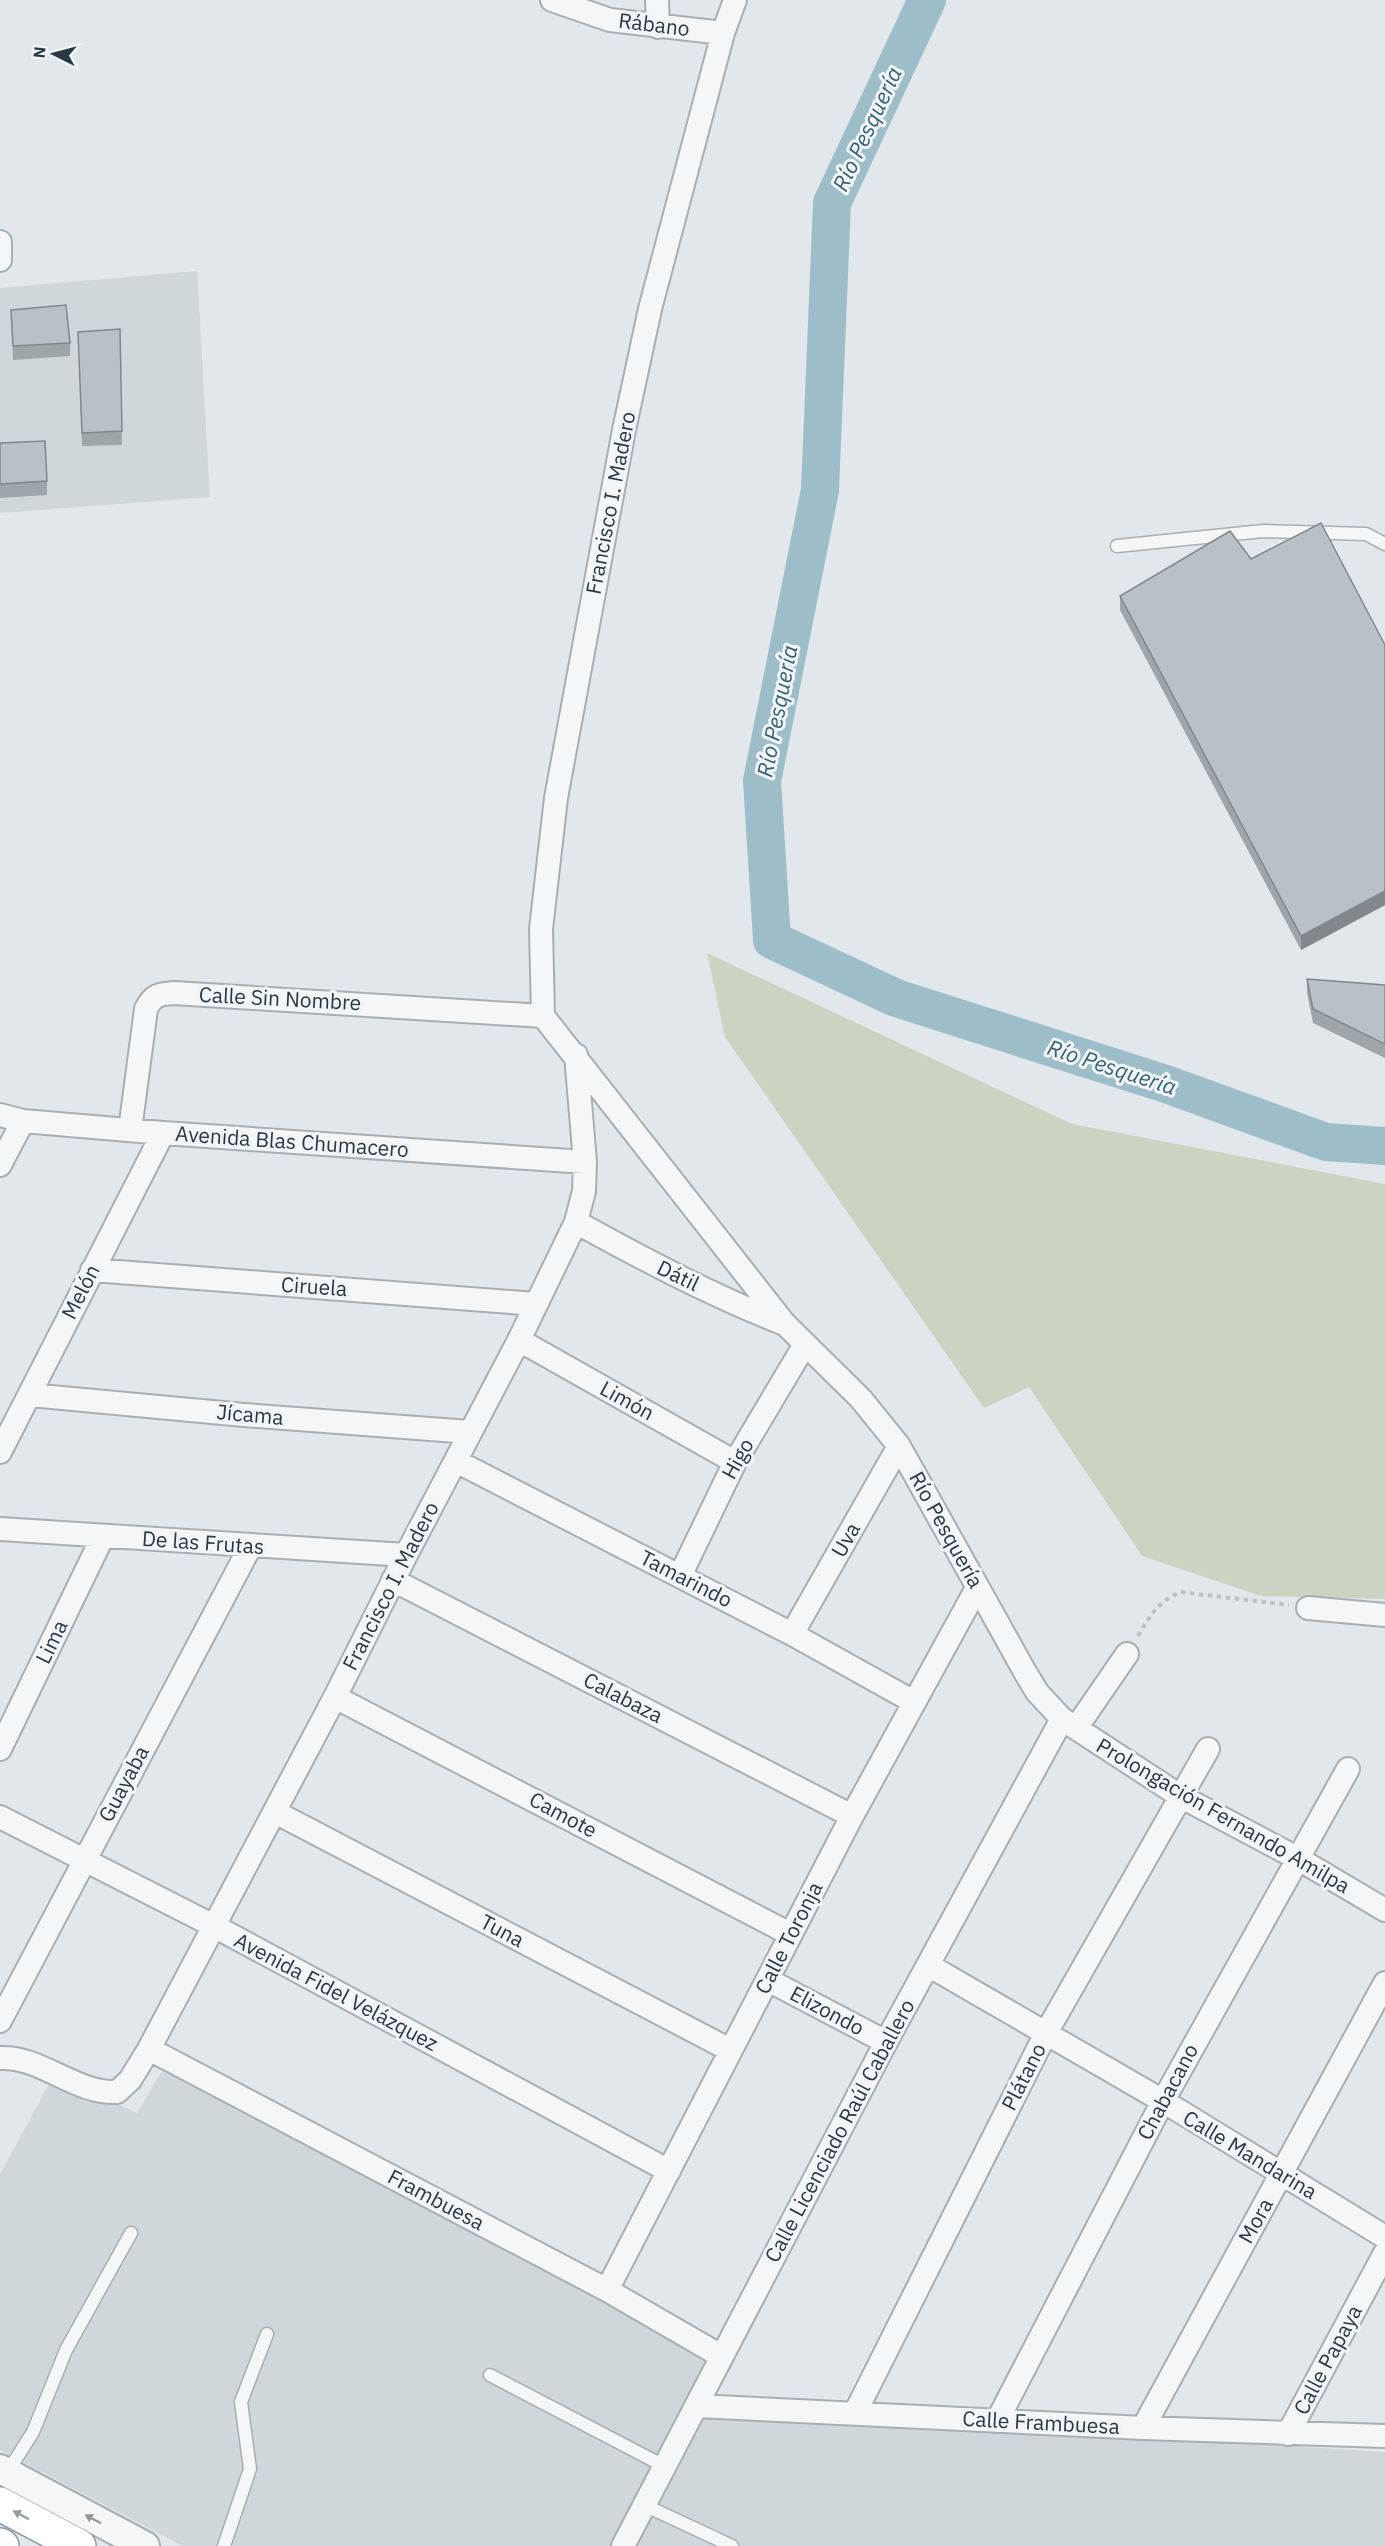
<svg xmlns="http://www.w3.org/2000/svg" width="1385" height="2546" viewBox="0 0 1385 2546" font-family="'IBM Plex Sans',sans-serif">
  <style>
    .built { fill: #cfd7db }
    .green { fill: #cbd3c2 }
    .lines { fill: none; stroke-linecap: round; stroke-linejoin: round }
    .river { stroke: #9dbec9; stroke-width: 38 }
    .service-casing { stroke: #a6afb4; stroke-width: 15 }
    .minor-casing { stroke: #a6afb4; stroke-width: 26 }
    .tertiary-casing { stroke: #a6afb4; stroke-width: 32 }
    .trunk-casing { stroke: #8998a0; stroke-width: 36 }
    .path { stroke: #bbc1c5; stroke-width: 4; stroke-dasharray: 4.5 4.5; stroke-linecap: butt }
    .service { stroke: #f4f6f8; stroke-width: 12 }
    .minor { stroke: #f4f6f8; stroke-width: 22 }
    .tertiary { stroke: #f4f6f8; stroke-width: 28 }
    .trunk { stroke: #fff; stroke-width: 33 }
    .wall { fill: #9ea6aa }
    .shaded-wall { fill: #81878b }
    .building { fill: #b8c1c6; stroke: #81878b; stroke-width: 1.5 }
    .oneway { fill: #949ca0 }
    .oneway2 { fill: #8f979c }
    .labels { text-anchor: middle; stroke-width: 6; stroke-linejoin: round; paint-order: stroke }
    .street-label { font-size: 21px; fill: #2a3841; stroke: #f1f5f7 }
    .water-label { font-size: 22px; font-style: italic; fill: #356274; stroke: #f1f5f7 }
  </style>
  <rect width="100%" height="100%" fill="#e1e7ea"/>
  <!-- built -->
  <path class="built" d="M197,271L210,497L0,513V288Z
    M162,2071L709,2351L701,2410L1385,2452V2546H183L0,2450V2174L54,2075L137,2113Z"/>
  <!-- green -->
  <path class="green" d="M707,953L1072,1124L1385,1184V1599L1261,1596L1142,1556L1029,1387L984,1408L725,1037Z"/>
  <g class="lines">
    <!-- river -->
    <path class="river" d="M927,0L832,203L820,490L762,781L772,940L896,998L1166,1084L1326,1142L1385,1146"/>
    <!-- service casing -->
    <g class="service-casing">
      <path id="service" d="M1117,546L1263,531L1366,534L1385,544
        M490,2375L664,2466
        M7,2473L33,2432L66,2350L131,2233
        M644,2505L732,2546
        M224,2546L250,2469L241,2402L267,2334"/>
    </g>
    <!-- minor casing -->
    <g class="minor-casing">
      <path id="minor" d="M552,0L610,20L723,33
        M657,0L658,27
        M0,242V260
        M543,1016L784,1323L861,1399L899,1446L1025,1672L1037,1692L1062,1719L1180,1796L1297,1858L1385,1910
        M543,1016L541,929L556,798L624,430L650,309L723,33L735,0
        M0,1115L23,1121L163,1133L585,1162
        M130,1130L146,1009C153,995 159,994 174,993L543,1016
        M0,1165L23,1121
        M576,1222C643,1259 711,1295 782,1323
        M92,1270L536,1304
        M519,1340L735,1462
        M30,1395L244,1415L470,1432
        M0,1452L163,1133
        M456,1461L792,1634L914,1702
        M0,1529L406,1555
        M680,1576L735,1462L804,1346
        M393,1580L852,1816
        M1308,1608L1385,1615
        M792,1634L899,1446
        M335,1697L790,1934
        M1076,1728L1127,1654
        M0,1749L103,1536
        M275,1812L730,2050
        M0,1817L214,1926L669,2171
        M928,1965L1163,2101L1385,2237
        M768,1980L886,2042
        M0,2021L250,1547
        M149,2049L607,2290L721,2356
        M0,2058C41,2056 75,2094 117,2092L130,2080L149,2049L335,1697L406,1555L519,1340L576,1222L584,1191L585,1162L576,1055
        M607,2290L852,1816L977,1588
        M697,2406L1143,2428L1385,2436
        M855,2413L1046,2033L1208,1749
        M997,2421L1163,2101L1348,1769
        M1143,2428L1385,1983
        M1288,2434L1385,2253
        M623,2546L886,2042L1062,1719"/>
    </g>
    <!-- tertiary casing -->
    <g class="tertiary-casing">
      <path id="tertiary" d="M0,2469L145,2546"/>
    </g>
    <!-- trunk casing -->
    <g class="trunk-casing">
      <path id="trunk" d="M0,2504L79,2546
        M0,2545L2,2546"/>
    </g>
    <!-- path -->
    <path class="path" d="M1138,1636C1150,1616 1158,1601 1181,1592L1289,1605"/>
    <!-- service -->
    <use href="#service" class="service"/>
    <!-- minor -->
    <use href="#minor" class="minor"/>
    <!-- tertiary -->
    <use href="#tertiary" class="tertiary"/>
    <!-- trunk -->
    <use href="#trunk" class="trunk"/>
  </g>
  <!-- wall -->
  <path class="wall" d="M11,310L70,343V356L13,360Z
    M120,329L122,445L82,446L78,332Z
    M0,443L47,481V495L0,498Z
    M1251,559L1385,645V905L1301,950L1120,610V596Z
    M1307,979L1385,985V1058L1313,1023L1307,993Z"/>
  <!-- shaded-wall -->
  <path class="shaded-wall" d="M1385,891V905L1301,950V936Z"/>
  <!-- building -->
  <path class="building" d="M66,305L70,343L13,346L11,310Z
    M120,329L122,431L82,433L78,332Z
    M45,441L47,481L0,484V443Z
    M1321,523L1385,645V891L1301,936L1120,596L1230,531L1251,559Z
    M1307,979L1385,985V1044L1313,1009Z"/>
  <!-- one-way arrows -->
  <defs><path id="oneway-solid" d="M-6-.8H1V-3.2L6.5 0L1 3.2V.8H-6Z" transform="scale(1.5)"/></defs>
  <use class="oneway" href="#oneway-solid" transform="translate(21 2515) rotate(-152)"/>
  <use class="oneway2" href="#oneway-solid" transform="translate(93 2519) rotate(-152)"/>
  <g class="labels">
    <!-- street labels -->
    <g class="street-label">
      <text transform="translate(654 25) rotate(7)" y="7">Rábano</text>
      <text transform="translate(611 503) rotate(-79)" y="7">Francisco I. Madero</text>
      <text transform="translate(280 999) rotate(3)" y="7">Calle Sin Nombre</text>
      <text transform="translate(292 1142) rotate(4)" y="7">Avenida Blas Chumacero</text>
      <text transform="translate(678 1276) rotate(26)" y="7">Dátil</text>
      <text transform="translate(314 1287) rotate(4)" y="7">Ciruela</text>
      <text transform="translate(81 1292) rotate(-63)" y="7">Melón</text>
      <text transform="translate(627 1401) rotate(29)" y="7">Limón</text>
      <text transform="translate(250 1415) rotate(5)" y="7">Jícama</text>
      <text transform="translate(738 1459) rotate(-61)" y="7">Higo</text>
      <text transform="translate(946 1530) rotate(61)" y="7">Río Pesquería</text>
      <text transform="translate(846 1540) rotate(-60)" y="7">Uva</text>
      <text transform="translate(203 1543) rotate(4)" y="7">De las Frutas</text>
      <text transform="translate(686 1579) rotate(27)" y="7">Tamarindo</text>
      <text transform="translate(391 1586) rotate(-63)" y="7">Francisco I. Madero</text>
      <text transform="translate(52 1642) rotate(-64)" y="7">Lima</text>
      <text transform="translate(623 1698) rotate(27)" y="7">Calabaza</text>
      <text transform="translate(124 1784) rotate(-62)" y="7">Guayaba</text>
      <text transform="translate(563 1815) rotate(28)" y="7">Camote</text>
      <text transform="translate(1223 1816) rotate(30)" y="7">Prolongación Fernando Amilpa</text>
      <text transform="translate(502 1931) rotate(28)" y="7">Tuna</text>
      <text transform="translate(789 1938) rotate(-63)" y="7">Calle Toronja</text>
      <text transform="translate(336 1992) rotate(28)" y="7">Avenida Fidel Velázquez</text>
      <text transform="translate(827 2011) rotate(28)" y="7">Elizondo</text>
      <text transform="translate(1024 2077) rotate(-63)" y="7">Plátano</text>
      <text transform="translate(1168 2092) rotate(-62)" y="7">Chabacano</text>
      <text transform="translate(840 2131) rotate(-62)" y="7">Calle Licenciado Raúl Caballero</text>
      <text transform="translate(1250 2155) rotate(31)" y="7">Calle Mandarina</text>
      <text transform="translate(436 2200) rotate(28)" y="7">Frambuesa</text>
      <text transform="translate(1256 2221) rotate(-61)" y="7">Mora</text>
      <text transform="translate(1328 2360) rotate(-62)" y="7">Calle Papaya</text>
      <text transform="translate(1041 2423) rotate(3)" y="7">Calle Frambuesa</text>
    </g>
    <!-- water labels -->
    <g class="water-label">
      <text transform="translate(867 129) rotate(-65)" y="8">Río Pesquería</text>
      <text transform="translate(777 711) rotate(-79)" y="8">Río Pesquería</text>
      <text transform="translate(1112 1067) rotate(18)" y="8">Río Pesquería</text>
    </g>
  </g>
  <!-- north arrow -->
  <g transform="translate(54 54) rotate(276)" stroke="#f1f5f7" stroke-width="4.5" paint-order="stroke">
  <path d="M0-4.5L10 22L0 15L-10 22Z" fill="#2a3841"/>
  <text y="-9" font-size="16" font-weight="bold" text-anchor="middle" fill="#2a3841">N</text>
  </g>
</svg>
